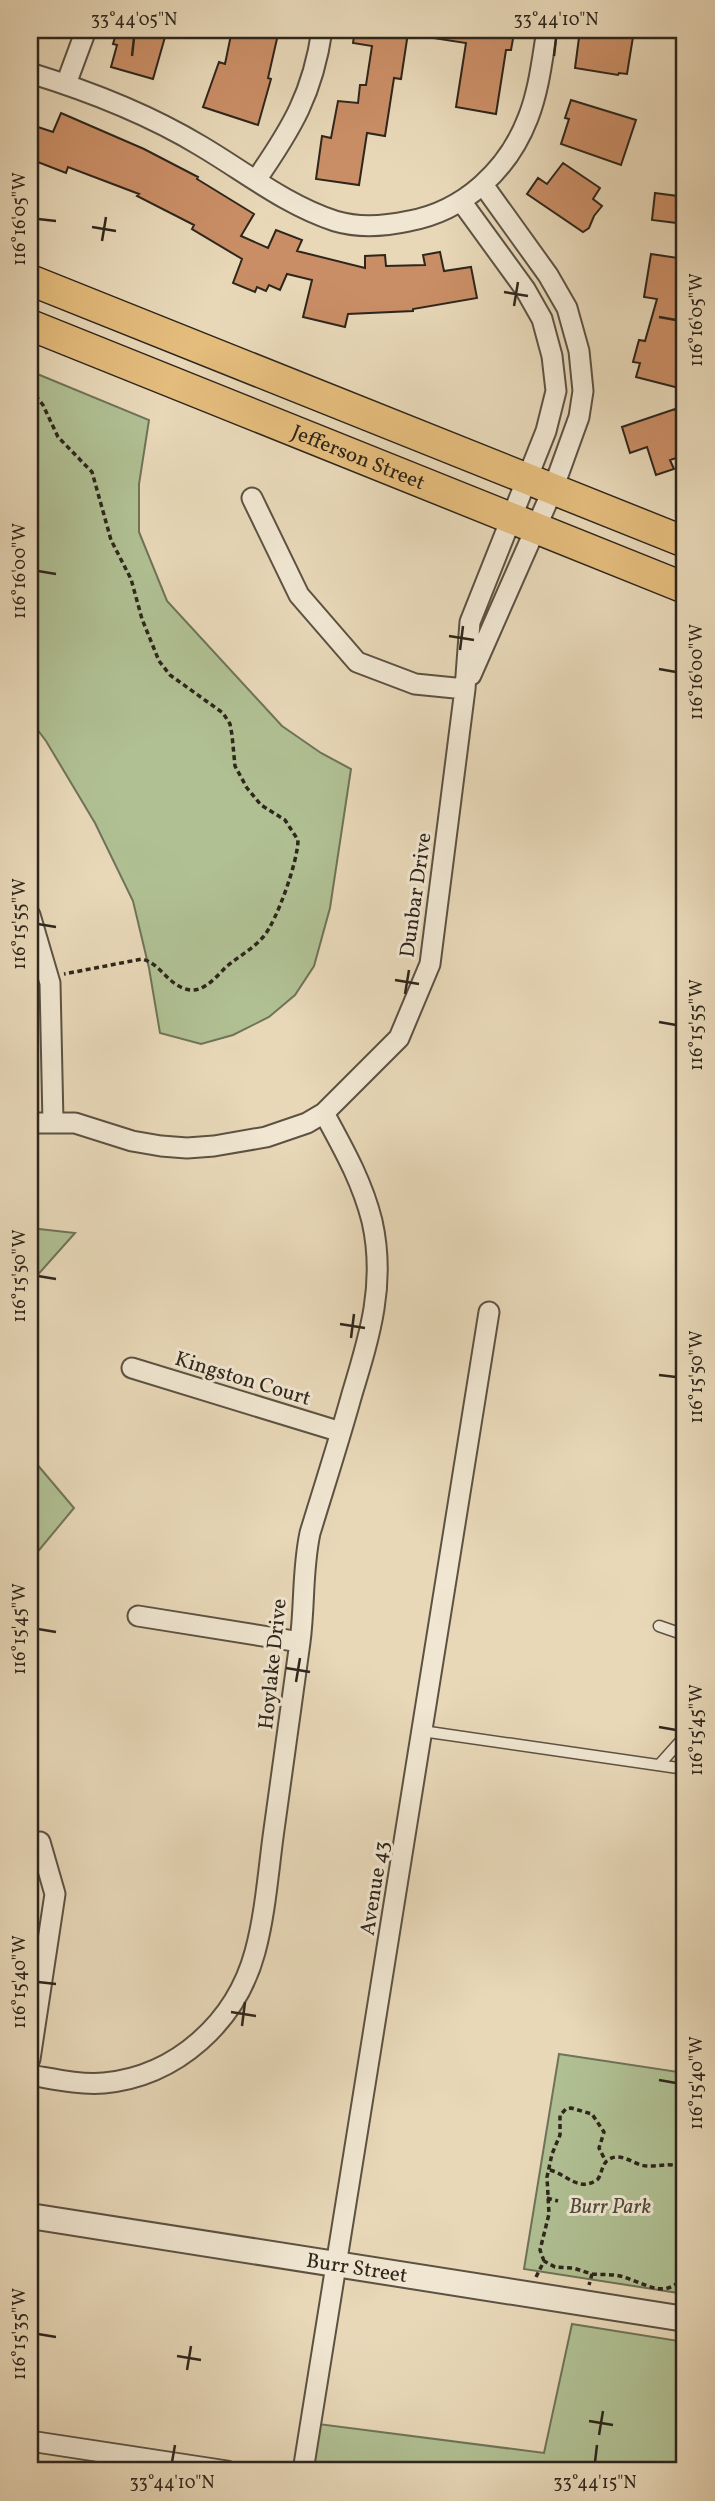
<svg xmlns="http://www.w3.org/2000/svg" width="715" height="2501" viewBox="0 0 715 2501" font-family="Vollkorn,serif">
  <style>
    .green { fill: #b0c093; stroke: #6f7358; stroke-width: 2 }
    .building { fill: #ca8e66; stroke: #2e261c; stroke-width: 2 }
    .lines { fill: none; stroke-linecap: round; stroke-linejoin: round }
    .service-casing { stroke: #5c5243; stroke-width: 13 }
    .minor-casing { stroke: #5c5243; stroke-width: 23 }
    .tertiary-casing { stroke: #5c5243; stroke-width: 28 }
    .primary-casing { stroke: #2e261c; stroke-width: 33 }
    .path { stroke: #2e261c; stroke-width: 3.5; stroke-dasharray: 5 3.5; stroke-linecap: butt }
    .service { stroke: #f0e6d1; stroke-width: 10 }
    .minor { stroke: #f0e6d1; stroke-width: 19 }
    .tertiary { stroke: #f0e6d1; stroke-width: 24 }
    .primary { stroke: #e4bc7c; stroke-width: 30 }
    .ticks { fill: none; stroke: #2e261c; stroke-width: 2.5 }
    .labels { text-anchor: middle; stroke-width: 6; stroke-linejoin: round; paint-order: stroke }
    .street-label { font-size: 21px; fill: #2e261c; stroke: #f0e6d1 }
    .park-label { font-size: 21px; font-style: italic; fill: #4e4c3a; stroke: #f0e6d1 }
    .neatline { fill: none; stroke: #2e261c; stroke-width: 2.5 }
    .ticks-label { font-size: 18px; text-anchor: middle; fill: #2e261c }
  </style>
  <rect width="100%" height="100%" fill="#e8d8b8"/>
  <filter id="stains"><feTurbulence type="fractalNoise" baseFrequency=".00286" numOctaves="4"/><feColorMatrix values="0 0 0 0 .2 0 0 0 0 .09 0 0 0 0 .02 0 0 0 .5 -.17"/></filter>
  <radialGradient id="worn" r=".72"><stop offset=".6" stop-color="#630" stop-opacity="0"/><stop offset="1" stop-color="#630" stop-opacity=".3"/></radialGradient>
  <!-- green -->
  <path class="green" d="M30,371L149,420L139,484V532L167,601L282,726L321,753L351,769L330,908L314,966L295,995L269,1017L233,1035L201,1044L160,1033L149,968L133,901L95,823L46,741L30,720Z
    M30,1228L75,1233L34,1279L30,1288Z
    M30,1456L74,1508L30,1561Z
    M559,2054L685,2073V2294L524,2269Z
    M572,2324L685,2342V2471H304L311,2423L544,2453Z"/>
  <!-- building -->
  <path class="building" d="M117,30H139L165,37L153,79L111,67L117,45L113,44Z
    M232,30H279L268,78L271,79L258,125L203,107L219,62L225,64Z
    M355,30H381L408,33L401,79L394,78L385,136L367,133L359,185L316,179L322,136L331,138L338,101L358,103L360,85H366L372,46L353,43Z
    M434,30H492L514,33L511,50H506L496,114L456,107L466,43L433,38Z
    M580,30H603L633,37L627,74L619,73L618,75L575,68Z
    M571,100L636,120L621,165L561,144L569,119L565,118Z
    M61,113L144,149L198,177L197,179L254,214L241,236L268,248L276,230L302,240L297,251L365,268V256L385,255L386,266L425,265L423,255L440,252L444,271L471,267L477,298L413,309V311L348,314L345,327L303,317L312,280L287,274L280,290L269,285L266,291L257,287L255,292L233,283L242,259L192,229L194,225L137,196L139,194L68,167L66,173L30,159V139L35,126L53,132Z
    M563,163L600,188L593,199L602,206L594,216L589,228L583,232L527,194L538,178L547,184Z
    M655,193L685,197V224L652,220Z
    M651,254L685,259V363L679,388L636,377L640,363L633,362L639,340L645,341L657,299L644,297Z
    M675,409L685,438V455L670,460L674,469L656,475L647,447L630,453L622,427Z"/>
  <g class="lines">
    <!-- service casing -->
    <g class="service-casing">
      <path id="service" d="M659,1626L685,1635
        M422,1731L685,1769
        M659,1765L685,1736"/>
    </g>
    <!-- minor casing -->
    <g class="minor-casing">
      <path id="minor" d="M30,73C89,91 148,114 201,146C245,172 286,205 335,221C358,228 386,226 409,221C464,211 508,170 528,118C539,90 542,60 547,30
        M66,84L86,30
        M256,180C292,128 313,93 322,30
        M252,498L299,595L357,662L415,684L465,689
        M471,675L553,489L579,417L583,391L579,351L567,308L548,275L484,186
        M30,915L50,983L53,1122
        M30,1123H75L132,1141L161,1146L187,1148L214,1146L266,1137L307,1123L324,1113L399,1038L430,964L465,689L470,622L546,431L556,391L552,356L542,319L525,289L461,201
        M132,1368L341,1432
        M138,1616L300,1642
        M30,2059L55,1894L40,1842
        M30,2075C54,2079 79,2085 104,2083C177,2076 236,2022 255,1952C265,1915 268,1875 273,1837C282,1772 291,1707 300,1642C305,1604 302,1571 310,1533C324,1487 339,1441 352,1394C370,1335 386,1283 372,1221C362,1181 343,1148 324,1113
        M30,2441L227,2471
        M303,2471L489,1312"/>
    </g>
    <!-- tertiary casing -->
    <g class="tertiary-casing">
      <g id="tertiary">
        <path id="s1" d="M30,2216L685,2319"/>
      </g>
    </g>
    <!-- primary casing -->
    <g class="primary-casing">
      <g id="primary">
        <path d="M30,280L685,542"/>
        <path id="s2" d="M30,325L685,588"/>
      </g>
    </g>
    <!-- path -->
    <path class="path" d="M30,389L43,405L58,437L92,472L111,540L131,579L142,619L159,661L170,675L223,713L230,724L232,735L235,766L247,788L261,805L285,820L298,840C298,861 277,920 264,936C253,949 239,956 226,967C217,976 205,991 191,990C169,988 161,963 142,959L64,974
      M550,2170C568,2175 579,2193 598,2179C602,2173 602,2164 608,2160C619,2152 631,2162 641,2165C656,2169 668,2160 685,2169
      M547,2198L558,2201
      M544,2261L540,2250L549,2214L547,2177L552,2154L560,2135V2115L566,2109L571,2108L592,2114L604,2132L599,2148L606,2162
      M592,2274C601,2275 611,2274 620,2276C644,2282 668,2303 685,2273
      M536,2277L544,2261L555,2267L573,2268L592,2274L589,2285"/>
    <!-- service -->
    <use href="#service" class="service"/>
    <!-- minor -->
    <use href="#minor" class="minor"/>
    <!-- tertiary -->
    <use href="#tertiary" class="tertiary"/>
    <!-- primary -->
    <use href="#primary" class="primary"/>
  </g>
  <!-- ticks -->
  <path class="ticks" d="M132,56L134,38M554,56L556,38M38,219L56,221M92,227L116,231M102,241L106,217M504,292L528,296M514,306L518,282M659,317L676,320M38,571L56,574M449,636L474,640M460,650L463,626M659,669L676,672M38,924L56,927M395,980L419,984M405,994L409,970M659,1022L676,1025M38,1276L56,1279M340,1324L365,1328M351,1338L354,1314M659,1375L676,1377M38,1629L56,1632M286,1668L310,1672M296,1682L300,1658M659,1727L676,1730M38,1982L56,1984M231,2012L256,2016M242,2026L245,2002M659,2080L676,2083M38,2334L56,2337M177,2356L201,2360M187,2370L191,2346M589,2421L613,2425M599,2435L603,2411M172,2462L175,2445M595,2462L597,2445"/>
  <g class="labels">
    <!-- street labels -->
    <g class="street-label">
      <text dy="7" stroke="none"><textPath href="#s2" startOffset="354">Jefferson Street</textPath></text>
      <text transform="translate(415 895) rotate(-82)" y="7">Dunbar Drive</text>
      <text transform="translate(243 1378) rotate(17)" y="7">Kingston Court</text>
      <text transform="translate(272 1664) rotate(-84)" y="7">Hoylake Drive</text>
      <text transform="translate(374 1888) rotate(-81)" y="7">Avenue 43</text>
      <text dy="7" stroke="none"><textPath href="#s1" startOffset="331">Burr Street</textPath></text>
    </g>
    <!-- park labels -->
    <g class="park-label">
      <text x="610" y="2213">Burr Park</text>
    </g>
  </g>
  <!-- margin -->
  <rect width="715" height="2501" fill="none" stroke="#e8d8b8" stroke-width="77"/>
  <rect x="38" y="38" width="638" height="2424" class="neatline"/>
  <g class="ticks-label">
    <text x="134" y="25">33°44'05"N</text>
    <text x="556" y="25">33°44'10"N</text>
    <text transform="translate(19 219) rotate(-90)" y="6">116°16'05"W</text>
    <text transform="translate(696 320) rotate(-90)" y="6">116°16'05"W</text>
    <text transform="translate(19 571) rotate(-90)" y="6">116°16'00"W</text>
    <text transform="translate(696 672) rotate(-90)" y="6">116°16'00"W</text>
    <text transform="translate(19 924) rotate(-90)" y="6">116°15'55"W</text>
    <text transform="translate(696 1025) rotate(-90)" y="6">116°15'55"W</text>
    <text transform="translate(19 1276) rotate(-90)" y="6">116°15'50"W</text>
    <text transform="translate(696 1377) rotate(-90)" y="6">116°15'50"W</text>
    <text transform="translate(19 1629) rotate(-90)" y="6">116°15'45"W</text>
    <text transform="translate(696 1730) rotate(-90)" y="6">116°15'45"W</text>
    <text transform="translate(19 1982) rotate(-90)" y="6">116°15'40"W</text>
    <text transform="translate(696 2083) rotate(-90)" y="6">116°15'40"W</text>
    <text transform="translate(19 2334) rotate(-90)" y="6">116°15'35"W</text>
    <text x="172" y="2488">33°44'10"N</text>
    <text x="595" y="2488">33°44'15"N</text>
  </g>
  <rect width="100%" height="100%" filter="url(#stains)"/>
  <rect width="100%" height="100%" fill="url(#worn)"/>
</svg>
